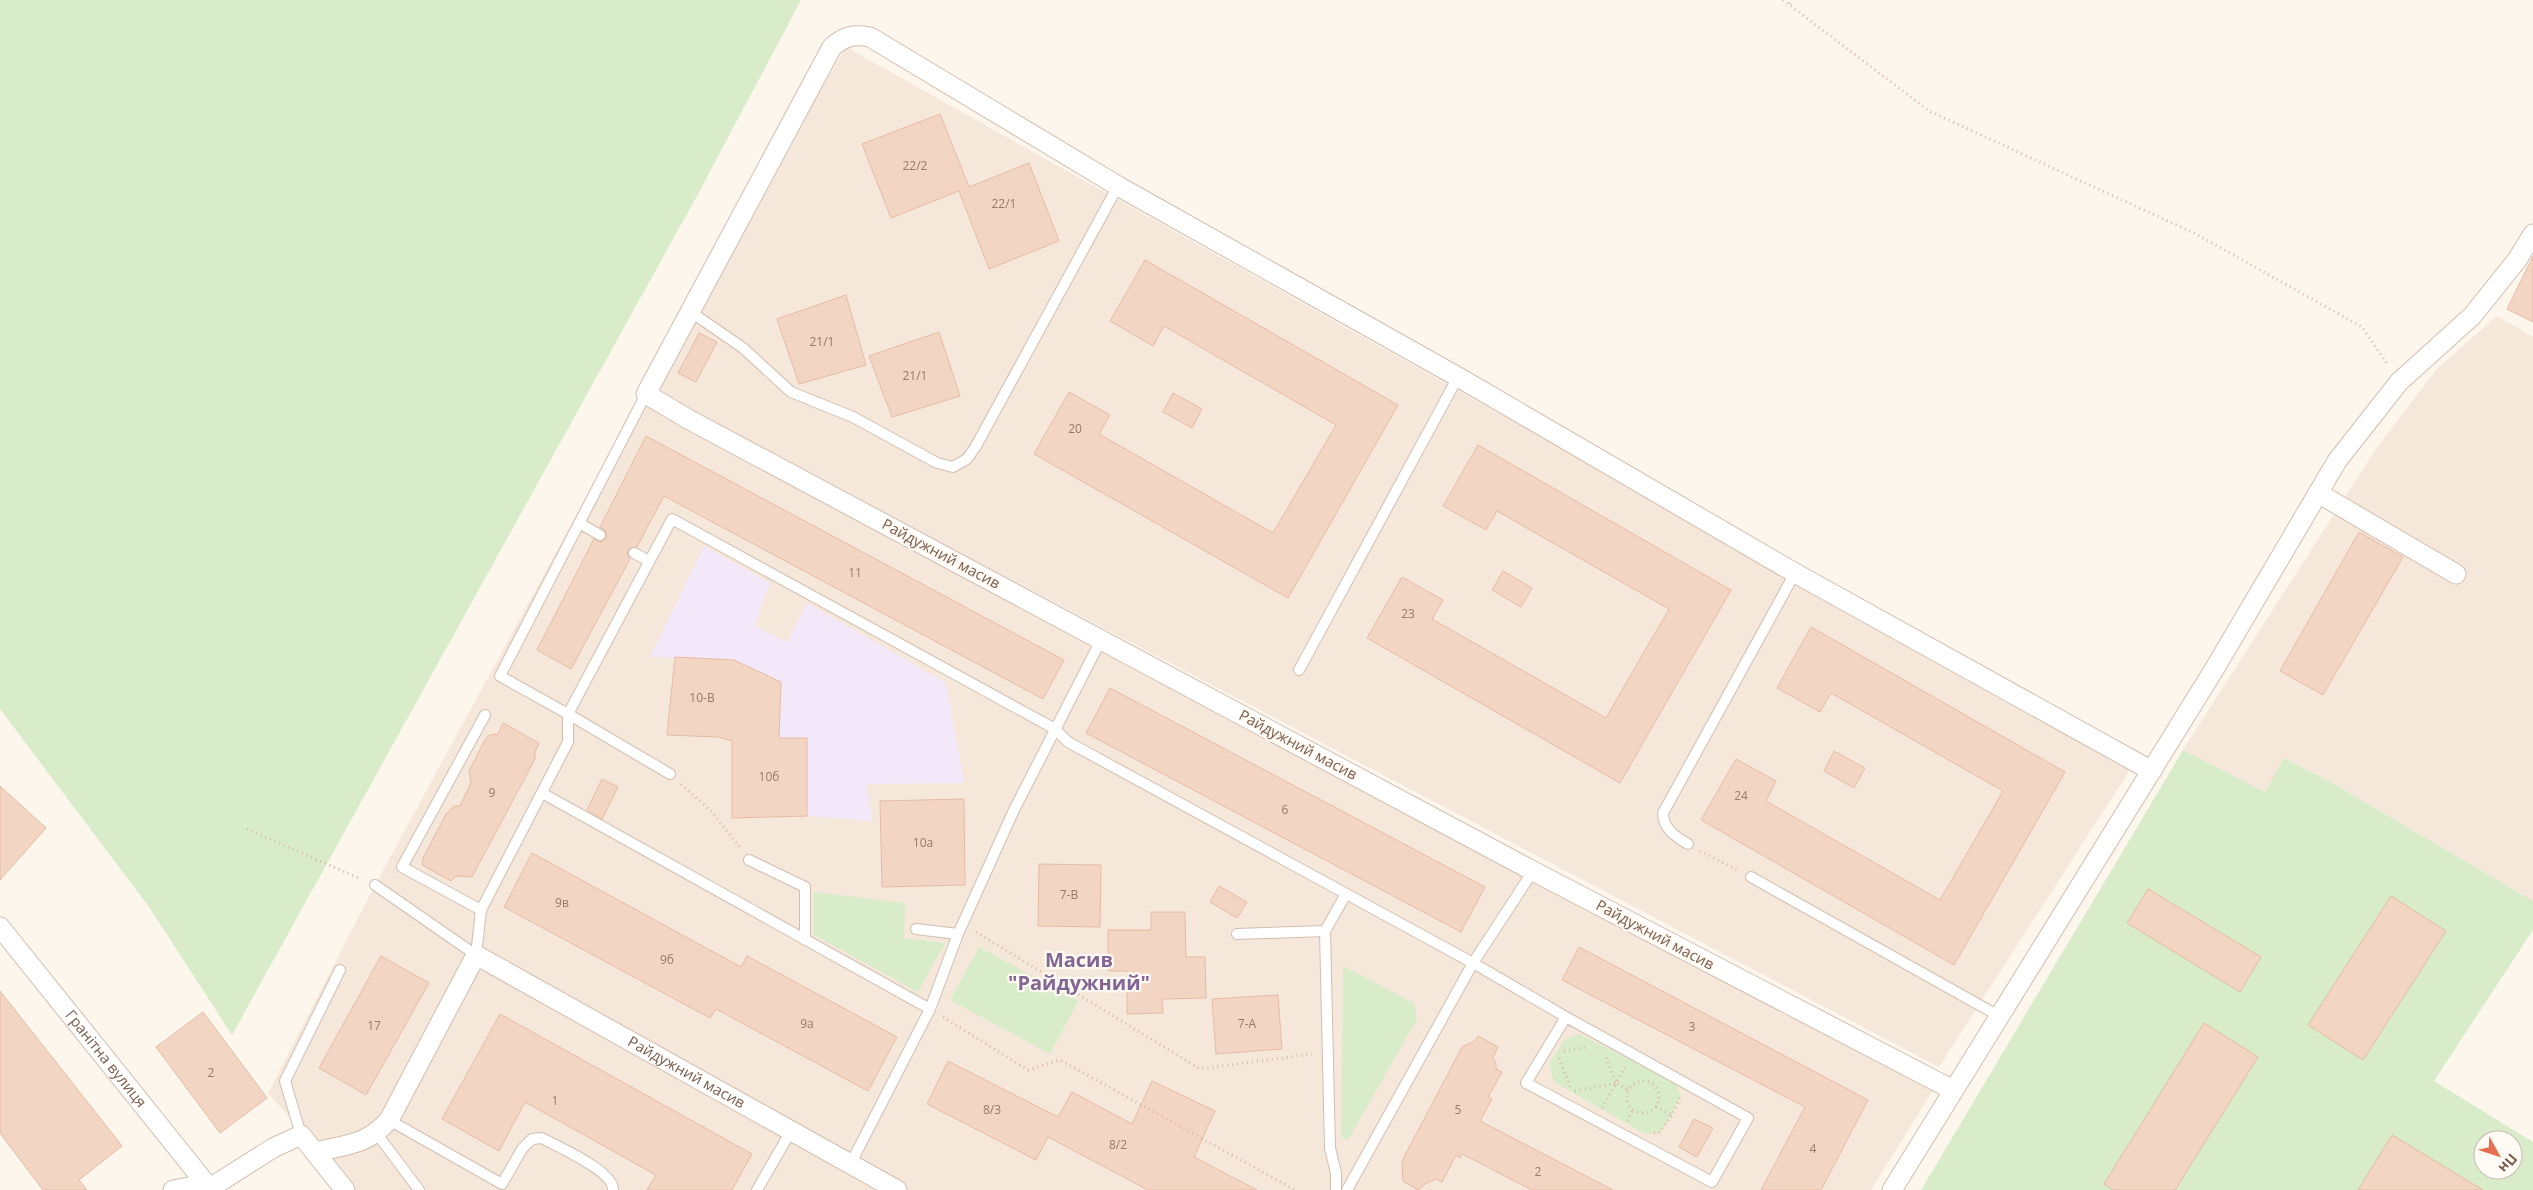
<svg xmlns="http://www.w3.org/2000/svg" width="2533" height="1190" viewBox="0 0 2533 1190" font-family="'Open Sans',sans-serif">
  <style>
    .residential { fill: #f5e8da }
    .education { fill: #f3e8fa }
    .green { fill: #d8ecc9; fill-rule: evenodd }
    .building { fill: #f3d5c3; stroke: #e6bba3 }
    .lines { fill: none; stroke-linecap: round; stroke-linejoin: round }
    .lane-casing { stroke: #d1beb0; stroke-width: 12 }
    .street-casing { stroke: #d1beb0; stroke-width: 21 }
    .path { stroke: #d9b8a5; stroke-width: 3; stroke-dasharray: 1 4; stroke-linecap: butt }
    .lane { stroke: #fff; stroke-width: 10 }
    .street { stroke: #fff; stroke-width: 19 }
    .labels { text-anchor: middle; stroke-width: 4.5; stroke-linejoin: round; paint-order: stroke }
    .number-label { font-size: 12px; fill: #987a6a }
    .street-label { font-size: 15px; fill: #7a5c4d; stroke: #fffaf3 }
    .district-label { font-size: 20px; font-weight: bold; fill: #846695; stroke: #fffaf3 }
  </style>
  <rect width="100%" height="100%" fill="#fdf6ec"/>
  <!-- residential -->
  <path class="residential" d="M846,47L2131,768L1939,1067L662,396L1935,1087L1871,1190H353L268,1093L375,885L646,387Z
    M2497,316L2533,337V901L2327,780L2285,758L2265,792L2183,750L2377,447L2437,369Z"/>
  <!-- education -->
  <path class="education" d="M704,546L770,583L754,626L787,642L807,603L946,683L964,783L867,784L872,821L807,816L806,738L732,737L730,722L735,660L650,657Z"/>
  <!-- green -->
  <path class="green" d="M0,0H801L698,194L232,1035L149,907L0,709Z
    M2183,750L2265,792L2284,758L2327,780L2533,901V930L2434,1081L2533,1142V1190H1921ZM2483,1140H2513V1170H2483Z
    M814,892L905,903L904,938L945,943L918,992L814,935Z
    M979,947L1078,1001L1050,1054L950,1000Z
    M1343,966L1414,1003L1417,1019L1348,1140L1341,1137Z
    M1579,1034L1675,1082L1681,1096L1672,1115L1659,1133L1645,1134L1554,1082L1549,1064L1564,1040Z"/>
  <!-- building -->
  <path class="building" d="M940,114L969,187L1029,163L1059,241L989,269L959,191L891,218L862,144Z
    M2533,256V322L2507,309Z
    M1145,260L1398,405L1288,598L1034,454L1069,392L1110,415L1099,434L1273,533L1336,425L1164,326L1153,346L1110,321Z
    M846,295L866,365L799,384L777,319Z
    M939,332L960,396L892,417L869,356Z
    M699,333L717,342L696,382L678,373Z
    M1173,393L1202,409L1192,428L1163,412Z
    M646,436L1064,660L1043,699L664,496L637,547L628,549L627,554L630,559L571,669L537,650L594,539L601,542L606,538V532L600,527Z
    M1478,445L1731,590L1620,783L1367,638L1402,577L1443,600L1432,619L1606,718L1669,609L1497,511L1486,530L1443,506Z
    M2359,532L2403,557L2323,695L2280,671Z
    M1503,571L1532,588L1521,607L1492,590Z
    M1811,627L2065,772L1954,965L1701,820L1736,759L1776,781L1766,801L1940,900L2003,791L1831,693L1820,712L1777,688Z
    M675,657L734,660L781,682L779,738H807V816L732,818V741L718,737L667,735Z
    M1110,688L1485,887L1461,932L1086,733Z
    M503,723L539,743L535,752V759L472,877L456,876L451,881L422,865L423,858L446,814L454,806H460L471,783L469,771L486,738L490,735L498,734Z
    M1834,751L1865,768L1854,788L1824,771Z
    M602,779L618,787L602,819L587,810Z
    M0,786L46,828L0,880Z
    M964,799L965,885L882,887L880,801Z
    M532,853L741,967L747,956L897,1037L868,1091L716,1009L710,1018L504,907Z
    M1039,864L1101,865L1100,927L1038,926Z
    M1219,886L1247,902L1237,918L1210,902Z
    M2148,889L2261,957L2240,992L2127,923Z
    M2391,896L2446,931L2363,1060L2308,1025Z
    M1151,912H1185L1186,957H1205L1206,998L1162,999L1163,1013L1127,1014V971H1108V930H1151Z
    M1579,947L1868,1100L1821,1190H1761L1805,1107L1562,980Z
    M381,956L429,983L366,1095L319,1068Z
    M0,991L122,1146L79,1180L87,1190H43L0,1133Z
    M1278,995L1282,1049L1216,1054L1212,999Z
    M203,1012L267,1098L220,1133L156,1047Z
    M500,1014L752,1154L732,1190H647L656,1175L525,1102L499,1151L442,1119Z
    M2204,1023L2258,1057L2175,1190H2113L2104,1184Z
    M1478,1036L1498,1047L1493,1057L1496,1063V1069L1502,1072L1488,1097L1492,1099L1480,1121L1613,1190H1532L1462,1154L1460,1158L1456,1155L1442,1182L1436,1179L1425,1184L1418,1190L1403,1181L1402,1161L1462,1047L1475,1041Z
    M948,1061L1058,1117L1072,1092L1132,1124L1152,1081L1215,1111L1194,1157L1257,1190H1148L1048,1137L1036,1160L927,1104Z
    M1694,1119L1713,1128L1697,1157L1679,1147Z
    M2392,1135L2483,1190H2358Z"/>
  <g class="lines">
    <!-- lane casing -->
    <g class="lane-casing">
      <path id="lane" d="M691,312L743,348L791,392L853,417L937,463L953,467L967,459L976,446L1118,186
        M646,394L500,676L568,714L670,774
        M579,523L600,535
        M634,553L649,561
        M1299,670L1458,377
        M542,793L930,1009
        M1688,844C1676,837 1663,829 1663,813L1795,573
        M749,860L805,887V940
        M1751,877L1999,1016
        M375,885L476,955L481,910L568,742V714L672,519L1055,729L1068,742L1473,963L1566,1017L1748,1118L1712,1182L1526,1083L1566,1017
        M481,910L402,867L485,715
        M916,929L958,934
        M1325,931L1346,894
        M1237,934L1325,931L1330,1148L1336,1173V1190
        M389,1120L502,1184L522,1149L532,1139L542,1138C558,1147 614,1171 613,1190
        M377,1134L419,1190
        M301,1135L285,1081L340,970
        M850,1165L930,1009L958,934L1014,810L1101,640
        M757,1190L791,1131
        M1347,1190L1473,963L1533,871"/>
    </g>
    <!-- street casing -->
    <g class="street-casing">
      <g id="street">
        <path d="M2318,493L2456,574"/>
        <path id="s1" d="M0,927L211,1190"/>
        <path d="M1953,1090L1533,871L688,419L646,394L832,47C845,36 853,34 870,37L1118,186L1458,377L1795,573L2152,771"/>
        <path id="s2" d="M315,1152C346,1145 367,1145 389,1120L476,955L897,1190"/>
        <path d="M173,1190L189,1187L210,1188L273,1148L301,1135L345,1190"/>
        <path d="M1892,1190L2215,668L2337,461L2399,382L2472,316L2517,260L2533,234"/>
      </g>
    </g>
    <!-- path -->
    <path class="path" d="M1783,0L1929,111L2196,234L2362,327L2388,365
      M1790,4L1793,0
      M681,784L712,812L741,849
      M247,829L361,879
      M1700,851L1739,871
      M976,932L1200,1069L1312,1054
      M943,1017L1028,1070L1060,1060L1295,1190
      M1564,1051L1588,1047
      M1559,1058L1571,1089
      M1625,1067L1616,1083L1628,1090
      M1627 1097a16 16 0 1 1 32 0a16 16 0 1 1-32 0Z
      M1575,1091L1616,1083
      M1656,1107L1672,1115
      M1602,1108L1616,1083L1606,1057
      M1627,1121L1633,1110
      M1654,1133H1659L1672,1115L1680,1097"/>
    <!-- lane -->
    <use href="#lane" class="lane"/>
    <!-- street -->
    <use href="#street" class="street"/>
  </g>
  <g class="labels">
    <!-- number labels -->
    <g class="number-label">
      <text x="915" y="170">22/2</text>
      <text x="1004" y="208">22/1</text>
      <text x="822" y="346">21/1</text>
      <text x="915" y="380">21/1</text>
      <text x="1075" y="433">20</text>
      <text x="855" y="577">11</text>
      <text x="1408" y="618">23</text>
      <text x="702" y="702">10-В</text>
      <text x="769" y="781">10б</text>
      <text x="492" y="797">9</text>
      <text x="1741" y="800">24</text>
      <text x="1285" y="814">6</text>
      <text x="923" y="847">10а</text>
      <text x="1069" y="899">7-В</text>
      <text x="562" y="907">9в</text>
      <text x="667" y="964">9б</text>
      <text x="807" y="1028">9а</text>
      <text x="1247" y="1028">7-А</text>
      <text x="374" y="1030">17</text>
      <text x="1692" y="1031">3</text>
      <text x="211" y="1077">2</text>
      <text x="555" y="1105">1</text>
      <text x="992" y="1114">8/3</text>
      <text x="1458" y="1114">5</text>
      <text x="1118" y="1149">8/2</text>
      <text x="1813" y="1153">4</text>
      <text x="1538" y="1176">2</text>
    </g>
    <!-- street labels -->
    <g class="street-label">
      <text transform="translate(941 554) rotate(28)" y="5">Райдужний масив</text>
      <text transform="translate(1298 745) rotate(28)" y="5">Райдужний масив</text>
      <text transform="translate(1655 935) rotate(28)" y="5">Райдужний масив</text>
      <text dy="5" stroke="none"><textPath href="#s1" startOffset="169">Гранітна вулиця</textPath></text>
      <text dy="5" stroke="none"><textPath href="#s2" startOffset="510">Райдужний масив</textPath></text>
    </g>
    <!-- district labels -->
    <g class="district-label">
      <text x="1079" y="967">Масив<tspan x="1079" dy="23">"Райдужний"</tspan></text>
    </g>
  </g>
  <!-- north arrow -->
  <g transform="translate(2498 1155) rotate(130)"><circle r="24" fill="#fffaf3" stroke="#cabbb1"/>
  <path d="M0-4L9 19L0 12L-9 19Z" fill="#e76f51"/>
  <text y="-8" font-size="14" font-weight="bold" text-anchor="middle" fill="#7a5c4d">Пн</text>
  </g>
</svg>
